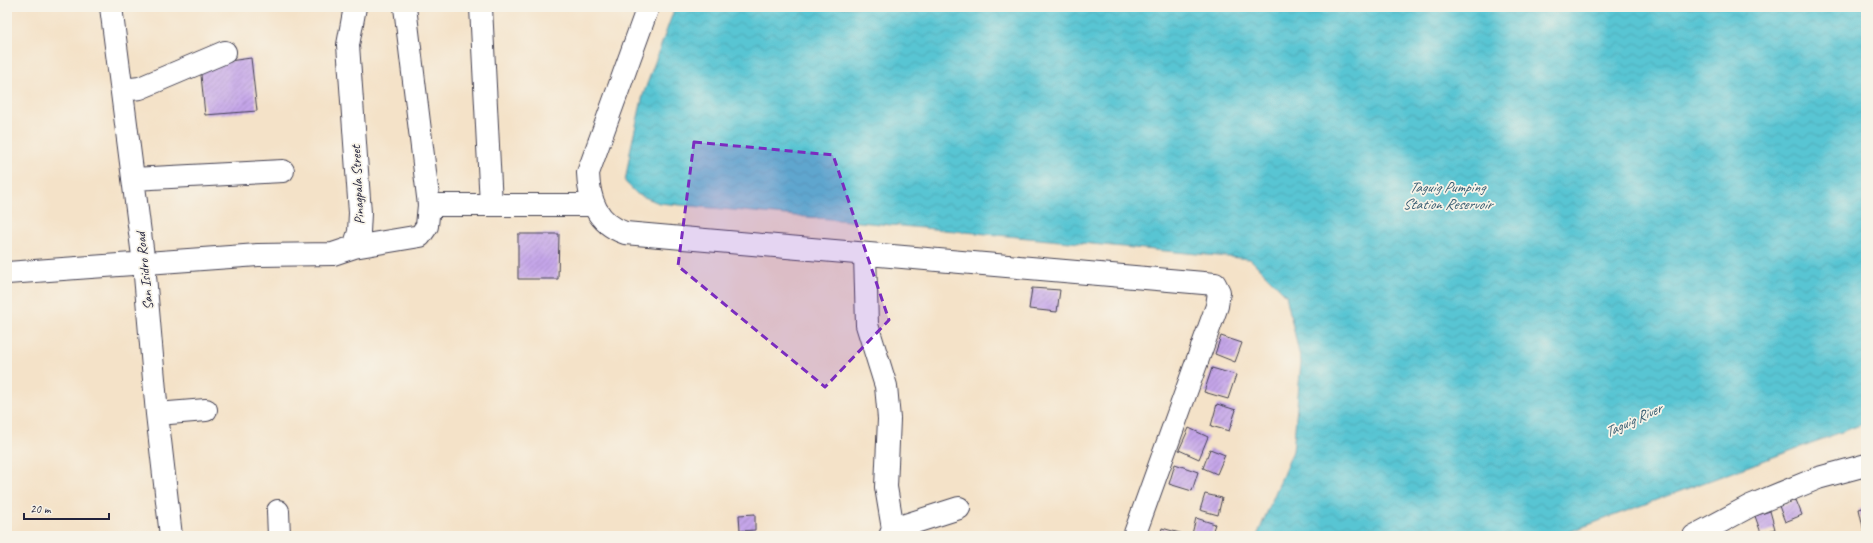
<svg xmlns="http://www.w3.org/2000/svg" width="1873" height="543" viewBox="0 0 1873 543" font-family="Caveat,sans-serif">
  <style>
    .water { fill: url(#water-waves); stroke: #3e7487 }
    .building { fill: url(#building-hatch) }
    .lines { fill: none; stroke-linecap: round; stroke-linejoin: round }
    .minor-casing { stroke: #423f50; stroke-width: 24 }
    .minor { stroke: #fff; stroke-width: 22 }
    .marked { fill: #7b2cbf; fill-opacity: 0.2; stroke: #7b2cbf; stroke-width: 3; stroke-dasharray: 8 5; stroke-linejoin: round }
    .labels { text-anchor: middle; stroke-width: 3.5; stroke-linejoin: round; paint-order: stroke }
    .street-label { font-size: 14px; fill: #22223b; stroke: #f7f3e8 }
    .water-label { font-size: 15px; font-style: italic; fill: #355b70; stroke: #f7f3e8 }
  </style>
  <defs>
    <pattern id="water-waves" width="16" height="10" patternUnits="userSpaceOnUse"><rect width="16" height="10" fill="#59c5d3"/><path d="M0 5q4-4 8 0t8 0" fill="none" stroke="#4da9b6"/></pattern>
    <pattern id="building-hatch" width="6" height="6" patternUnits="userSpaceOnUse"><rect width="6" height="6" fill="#c5a6e9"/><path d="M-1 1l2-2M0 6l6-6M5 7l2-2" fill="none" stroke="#a087be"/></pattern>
  </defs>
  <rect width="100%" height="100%" fill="#f7f3e8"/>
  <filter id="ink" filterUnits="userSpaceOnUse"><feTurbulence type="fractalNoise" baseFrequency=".025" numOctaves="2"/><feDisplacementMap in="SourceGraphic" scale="8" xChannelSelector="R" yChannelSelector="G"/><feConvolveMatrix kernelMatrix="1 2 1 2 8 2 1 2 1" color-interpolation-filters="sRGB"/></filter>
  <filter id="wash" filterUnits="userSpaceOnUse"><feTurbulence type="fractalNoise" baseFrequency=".012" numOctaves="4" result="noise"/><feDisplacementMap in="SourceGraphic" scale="16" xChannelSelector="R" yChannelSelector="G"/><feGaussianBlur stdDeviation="0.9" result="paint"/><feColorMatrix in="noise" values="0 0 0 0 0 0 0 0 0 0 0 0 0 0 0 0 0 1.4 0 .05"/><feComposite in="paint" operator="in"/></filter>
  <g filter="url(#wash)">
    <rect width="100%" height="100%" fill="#f4e2c8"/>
    <!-- water -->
    <path class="water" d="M675,7H1866V423L1558,536H1257L1293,451L1301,362L1286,295L1250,259L659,203L637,194L625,182L631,147L643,95Z"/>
    <g id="blocks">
      <!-- building -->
      <path class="building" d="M251,58L257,111L205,115L200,65Z
        M518,234H559L558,279H518Z
        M1032,288L1060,290L1057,312L1029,309Z
        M1221,336L1242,343L1235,362L1215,354Z
        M1212,368L1236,375L1228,399L1204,392Z
        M1217,404L1236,410L1229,431L1211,426Z
        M1189,428L1208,437L1199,459L1179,450Z
        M1210,449L1225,455L1217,474L1203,468Z
        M1175,464L1198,472L1192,491L1169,484Z
        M1205,494L1222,498L1218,515L1200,510Z
        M1796,500L1802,515L1785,522L1779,506Z
        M1866,507V536H1865L1859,509Z
        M1770,511L1775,529L1761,533L1755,516Z
        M755,514V530L740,531L739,515Z
        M1196,518L1215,524L1211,536L1192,534Z
        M1162,528L1187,535V536H1160Z"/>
    </g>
  </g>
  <g filter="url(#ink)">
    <use href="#blocks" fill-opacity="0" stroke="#423f50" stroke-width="1"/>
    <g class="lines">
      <!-- minor casing -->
      <g class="minor-casing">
        <path id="minor" d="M111,7L144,264L157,414L171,536
          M481,7L491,205
          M648,7L588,173C589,201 597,223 625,233L1215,284L1219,292L1217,306L1134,536
          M122,90L140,88L225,52
          M133,179L283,171
          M429,205H593
          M354,247L420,236L427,226L429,205L405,7
          M865,255L867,325L886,386L889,419L886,487L893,529L890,536
          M7,273L258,255L333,254L354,247L359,232L360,213L348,45L355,7
          M157,414L206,410
          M278,511L279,536
          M893,529L959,508
          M1694,536L1750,506L1818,478L1866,465"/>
      </g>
      <!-- minor -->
      <use href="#minor" class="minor"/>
    </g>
  </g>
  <!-- marked area -->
  <path class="marked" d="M694,142L833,155L889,320L825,387L678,266Z"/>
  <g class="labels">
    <!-- street labels -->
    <g class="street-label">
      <text transform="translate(357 185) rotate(-93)" y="5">Pinagpala Street</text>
      <text transform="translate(144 271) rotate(-96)" y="5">San Isidro Road</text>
    </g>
    <!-- water labels -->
    <g class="water-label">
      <text x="1447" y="192">Taguig Pumping<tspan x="1447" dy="17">Station Reservoir</tspan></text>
      <text transform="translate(1633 420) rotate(-25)" y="5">Taguig River</text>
    </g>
  </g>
  <!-- margin -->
  <rect width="1873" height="543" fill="none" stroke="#f7f3e8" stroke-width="24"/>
  <!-- scale -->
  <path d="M24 513v6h85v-6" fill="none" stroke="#22223b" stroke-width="2"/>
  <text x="30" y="513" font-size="12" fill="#22223b" stroke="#f7f3e8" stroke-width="3" paint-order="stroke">20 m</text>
</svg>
